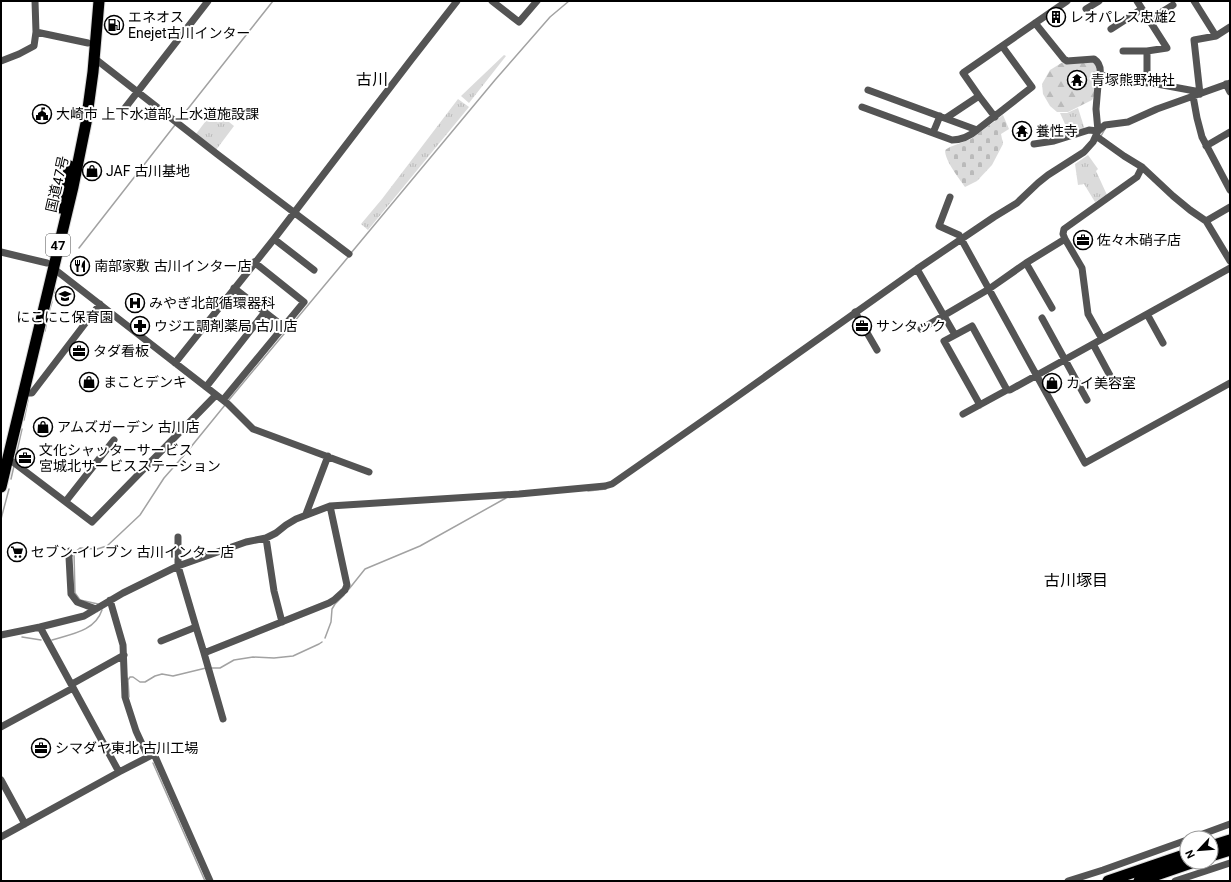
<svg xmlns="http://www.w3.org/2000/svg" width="1231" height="882" viewBox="0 0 1231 882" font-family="Roboto,'Noto Sans JP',sans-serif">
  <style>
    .grass { fill: url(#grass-tufts) }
    .forest { fill: url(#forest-firs) }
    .cemetery { fill: url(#cemetery-stones) }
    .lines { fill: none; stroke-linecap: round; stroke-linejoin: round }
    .stream { stroke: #a2a2a2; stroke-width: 1.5 }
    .highway-casing { stroke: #dbdbdb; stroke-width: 13 }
    .minor { stroke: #545454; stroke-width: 7 }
    .highway { stroke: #000; stroke-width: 11 }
    .labels { text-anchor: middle; stroke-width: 4; stroke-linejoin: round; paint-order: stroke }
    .shield { fill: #fff; stroke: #4c4c4c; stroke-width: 1 }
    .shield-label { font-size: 13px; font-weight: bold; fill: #000 }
    .poi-label { font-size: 14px; fill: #000; stroke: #fff; text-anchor: start }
    .street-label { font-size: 14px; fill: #000; stroke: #fff }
    .quarter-label { font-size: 16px; fill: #000; stroke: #fff }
  </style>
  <defs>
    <pattern id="grass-tufts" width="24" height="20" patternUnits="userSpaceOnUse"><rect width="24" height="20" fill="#dbdbdb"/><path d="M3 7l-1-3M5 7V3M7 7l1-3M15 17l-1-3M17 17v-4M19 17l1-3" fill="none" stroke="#bababa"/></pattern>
    <pattern id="forest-firs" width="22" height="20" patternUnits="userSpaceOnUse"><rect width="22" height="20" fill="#dbdbdb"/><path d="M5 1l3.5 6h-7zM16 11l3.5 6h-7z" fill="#bababa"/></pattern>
    <pattern id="cemetery-stones" width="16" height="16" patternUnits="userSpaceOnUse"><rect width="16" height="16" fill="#dbdbdb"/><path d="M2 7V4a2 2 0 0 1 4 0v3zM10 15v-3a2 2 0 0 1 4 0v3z" fill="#bababa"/></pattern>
  </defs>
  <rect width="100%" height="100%" fill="#fff"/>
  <!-- grass -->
  <path class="grass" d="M504,55L506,56L469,103L461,96Z
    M458,99L469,107L368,230L361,224L382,199Z
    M1078,108L1085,130L1070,135L1060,113H1067Z
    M214,110L234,126L216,150L196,134Z
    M1088,155L1098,169L1096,171L1107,195L1095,202L1084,184L1078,185L1075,164Z"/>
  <!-- forest -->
  <path class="forest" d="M1094,61L1098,69L1094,96L1092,100L1068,112H1057L1050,106L1043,94L1042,84L1050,70L1063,62Z"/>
  <!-- cemetery -->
  <path class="cemetery" d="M1003,115L1009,129L1001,134L1003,144L992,165L977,181L965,187C959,178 945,161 945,150L950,147L971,139Z"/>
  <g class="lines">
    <!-- stream -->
    <path class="stream" d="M183,115L273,1
      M1101,136L1105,129
      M79,248L175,125
      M351,253L495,80L550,17L569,1
      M54,293L55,288
      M49,312L52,302
      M45,331L47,320
      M228,401L349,256
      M24,420L28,400
      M15,460L22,429
      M11,479L14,466
      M588,491L606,489
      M1,519L9,489
      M349,589L365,569L420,546L506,498
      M98,604L80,600L75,593L74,553L80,548L97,549L107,546L140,515L164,478L186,453L225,405
      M22,637L41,640
      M325,638L331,622L332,609L335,604L344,595
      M52,640C72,634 95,631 102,610
      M212,668H220L234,660L253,657L274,658L293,656L319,644L322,642
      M127,678L128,680L129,697
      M128,680L130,677H133L140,682H145L155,676L162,674L173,676L206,668
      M153,763L205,881"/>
    <!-- highway casing -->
    <g class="highway-casing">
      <path id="highway" d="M60,208L70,166
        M1,487L73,187L86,123L93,72L99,1
        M1211,846L1230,840
        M1211,856L1230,850
        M1108,881L1187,854
        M1139,881L1194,862"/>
    </g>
    <!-- minor -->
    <path class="minor" d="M492,1L519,22L537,1
      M1194,1L1216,36
      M1086,9L1099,1
      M1149,20L1173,5
      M1035,23L1064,59L1067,61L1094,59C1100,63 1101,68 1100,75L1114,76L1195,91L1200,94
      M1111,29L1142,9
      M36,32L88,43
      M1123,51H1147L1167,48L1137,1
      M1147,51V83
      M1,61L19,54L34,46L36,32L35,1
      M93,62L98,61L217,154L349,254
      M1226,84L1230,92
      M868,90L977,130L1032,87L1002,46
      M1200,94L1194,40L1216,36L1230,27
      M1193,96L1197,118L1202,137L1230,190
      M862,107L952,140C962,140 970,136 977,130
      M125,108L208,1
      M995,117L979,96L963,73L1067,1
      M946,118L979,96
      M933,133L940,116
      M1096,136L1124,156L1142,167L1173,196L1190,210L1206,221L1230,261
      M1034,144L1054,141L1089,130L1098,131L1096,109L1098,85L1100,75
      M1206,146L1230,132
      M950,197L939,226L959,235L1085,463L1230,383
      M1206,221L1230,207
      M274,239L314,270
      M1065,239L1082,268L1088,314L1102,339
      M1,252L47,263
      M1026,263L1052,308
      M53,268L228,404L253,429L369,472
      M917,269L955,335
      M234,288L284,327
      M855,312L877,350
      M1147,314L1163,343
      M1042,318L1087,400
      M921,329L989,289L1026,263L1065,239L1063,234L1064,229L1137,177L1142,167
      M1093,344L1114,383
      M175,363L274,239L411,60L457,1
      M206,387L265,312
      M23,393H32L100,304
      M223,400L304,302L254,262
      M980,405L944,341L972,326L1007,390
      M963,414L1007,390H1010L1230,268
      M7,461L13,462L92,522L216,395
      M66,501L114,440
      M306,514L328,456
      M178,537V566L196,627
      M266,538L274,591L282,622
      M70,551L69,557L71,594L77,602L96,609
      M110,600L123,645L125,697L136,731L148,757
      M40,627L119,772
      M1,635L40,627L84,616L123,593L178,566L246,542L266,538L276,533L286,525L296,519L330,506L519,494L605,486L612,484L728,403L917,269L994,217L1017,203L1038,183L1048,175L1084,152L1093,142L1098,131L1105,125L1128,122L1157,109L1230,83
      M161,641L196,627L204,653L329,603L334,600L345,590L347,585L330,506
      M204,653L223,719
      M72,684L124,655
      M1,727L73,688
      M1,780L25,824
      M1,837L119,772L154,754L210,881
      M1192,838L1230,824
      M1068,881L1103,870L1187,840
      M1175,881L1230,863"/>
    <!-- highway -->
    <use href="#highway" class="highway"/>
  </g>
  <!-- icons -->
  <defs>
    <g id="building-ring" transform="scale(1)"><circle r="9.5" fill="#fff" stroke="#000" stroke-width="1.5"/><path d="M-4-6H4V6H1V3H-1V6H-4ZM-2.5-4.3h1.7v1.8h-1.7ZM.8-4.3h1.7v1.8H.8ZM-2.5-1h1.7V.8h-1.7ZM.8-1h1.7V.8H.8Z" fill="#000"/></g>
    <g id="fuel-ring" transform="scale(1)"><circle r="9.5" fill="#fff" stroke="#000" stroke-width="1.5"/><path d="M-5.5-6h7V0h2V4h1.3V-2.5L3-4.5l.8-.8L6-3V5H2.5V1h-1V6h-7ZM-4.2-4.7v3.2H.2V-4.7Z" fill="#000"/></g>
    <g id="temple-ring" transform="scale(1)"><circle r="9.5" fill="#fff" stroke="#000" stroke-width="1.5"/><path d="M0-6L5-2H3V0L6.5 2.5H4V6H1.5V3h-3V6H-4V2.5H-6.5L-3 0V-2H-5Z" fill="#000"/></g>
    <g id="civic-ring" transform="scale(1)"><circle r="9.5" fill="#fff" stroke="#000" stroke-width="1.5"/><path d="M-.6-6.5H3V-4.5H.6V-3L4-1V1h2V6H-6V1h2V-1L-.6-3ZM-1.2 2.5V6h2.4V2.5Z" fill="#000"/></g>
    <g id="shop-ring" transform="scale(1)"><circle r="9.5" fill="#fff" stroke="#000" stroke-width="1.5"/><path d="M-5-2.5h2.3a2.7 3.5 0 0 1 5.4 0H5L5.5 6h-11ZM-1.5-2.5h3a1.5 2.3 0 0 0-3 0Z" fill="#000"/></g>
    <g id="office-ring" transform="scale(1)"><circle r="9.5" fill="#fff" stroke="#000" stroke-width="1.5"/><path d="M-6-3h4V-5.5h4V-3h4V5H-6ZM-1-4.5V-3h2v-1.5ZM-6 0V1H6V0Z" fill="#000"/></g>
    <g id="restaurant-ring" transform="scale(1)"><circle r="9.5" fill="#fff" stroke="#000" stroke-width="1.5"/><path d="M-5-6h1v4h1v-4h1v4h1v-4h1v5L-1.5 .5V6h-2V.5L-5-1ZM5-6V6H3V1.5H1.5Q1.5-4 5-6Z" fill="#000"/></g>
    <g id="school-ring" transform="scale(1)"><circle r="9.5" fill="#fff" stroke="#000" stroke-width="1.5"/><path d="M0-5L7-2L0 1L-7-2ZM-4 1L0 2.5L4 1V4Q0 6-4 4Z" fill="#000"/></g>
    <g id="hospital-ring" transform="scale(1)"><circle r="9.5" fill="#fff" stroke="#000" stroke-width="1.5"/><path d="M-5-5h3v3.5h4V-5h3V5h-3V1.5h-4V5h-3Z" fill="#000"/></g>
    <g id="pharmacy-ring" transform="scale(1)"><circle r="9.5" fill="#fff" stroke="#000" stroke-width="1.5"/><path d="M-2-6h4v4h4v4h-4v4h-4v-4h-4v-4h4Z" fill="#000"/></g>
    <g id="supermarket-ring" transform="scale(1)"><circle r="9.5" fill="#fff" stroke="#000" stroke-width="1.5"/><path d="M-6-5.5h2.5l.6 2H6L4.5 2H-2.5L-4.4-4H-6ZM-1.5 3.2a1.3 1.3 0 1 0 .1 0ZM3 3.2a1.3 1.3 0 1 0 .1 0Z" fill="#000"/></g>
  </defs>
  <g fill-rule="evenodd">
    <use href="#building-ring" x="1056" y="17"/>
    <use href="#fuel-ring" x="114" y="25"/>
    <use href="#temple-ring" x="1077" y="80"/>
    <use href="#civic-ring" x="42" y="114"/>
    <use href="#temple-ring" x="1022" y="131"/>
    <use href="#shop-ring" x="92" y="171"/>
    <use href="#office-ring" x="1083" y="240"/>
    <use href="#restaurant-ring" x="80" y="266"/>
    <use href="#school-ring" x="65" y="296"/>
    <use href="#hospital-ring" x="135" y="303"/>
    <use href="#pharmacy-ring" x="140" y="326"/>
    <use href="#office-ring" x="862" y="326"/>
    <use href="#office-ring" x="79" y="351"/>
    <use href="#shop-ring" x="89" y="382"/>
    <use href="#shop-ring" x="1052" y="383"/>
    <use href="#shop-ring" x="43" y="427"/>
    <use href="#office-ring" x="25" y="458"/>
    <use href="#supermarket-ring" x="17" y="552"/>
    <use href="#office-ring" x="41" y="748"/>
  </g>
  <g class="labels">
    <!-- shield labels -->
    <rect class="shield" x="46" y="234" width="24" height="22" rx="3"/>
    <g class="shield-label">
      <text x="58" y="250">47</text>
    </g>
    <!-- poi labels -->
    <g class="poi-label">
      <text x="128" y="22">エネオス<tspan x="128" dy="16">Enejet古川インター</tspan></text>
      <text x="1070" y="22">レオパレス忠雄2</text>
      <text x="1091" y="85">青塚熊野神社</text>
      <text x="56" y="119">大崎市 上下水道部 上水道施設課</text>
      <text x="1036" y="136">養性寺</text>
      <text x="106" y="176">JAF 古川基地</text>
      <text x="1097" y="245">佐々木硝子店</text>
      <text x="94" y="271">南部家敷 古川インター店</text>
      <text x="149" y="308">みやぎ北部循環器科</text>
      <text x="65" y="322" text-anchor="middle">にこにこ保育園</text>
      <text x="154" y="331">ウジエ調剤薬局 古川店</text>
      <text x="876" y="331">サンタック</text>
      <text x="93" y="356">タダ看板</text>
      <text x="103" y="387">まことデンキ</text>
      <text x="1066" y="388">カイ美容室</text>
      <text x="57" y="432">アムズガーデン 古川店</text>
      <text x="39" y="455">文化シャッターサービス<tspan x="39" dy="16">宮城北サービスステーション</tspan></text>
      <text x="31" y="557">セブン-イレブン 古川インター店</text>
      <text x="55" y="753">シマダヤ東北 古川工場</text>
    </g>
    <!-- street labels -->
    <g class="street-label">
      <text transform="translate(57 184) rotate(-77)" y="5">国道47号</text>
    </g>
    <!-- quarter labels -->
    <g class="quarter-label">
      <text x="372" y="85">古川</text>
      <text x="1076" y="586">古川塚目</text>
    </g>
  </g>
  <!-- border -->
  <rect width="1231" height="882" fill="none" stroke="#000000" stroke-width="4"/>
  <!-- north arrow -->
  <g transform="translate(1199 850) rotate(244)"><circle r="19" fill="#ffffff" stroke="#999999"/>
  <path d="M0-3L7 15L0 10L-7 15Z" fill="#000000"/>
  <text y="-6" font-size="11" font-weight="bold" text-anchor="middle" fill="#000000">N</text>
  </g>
</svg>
